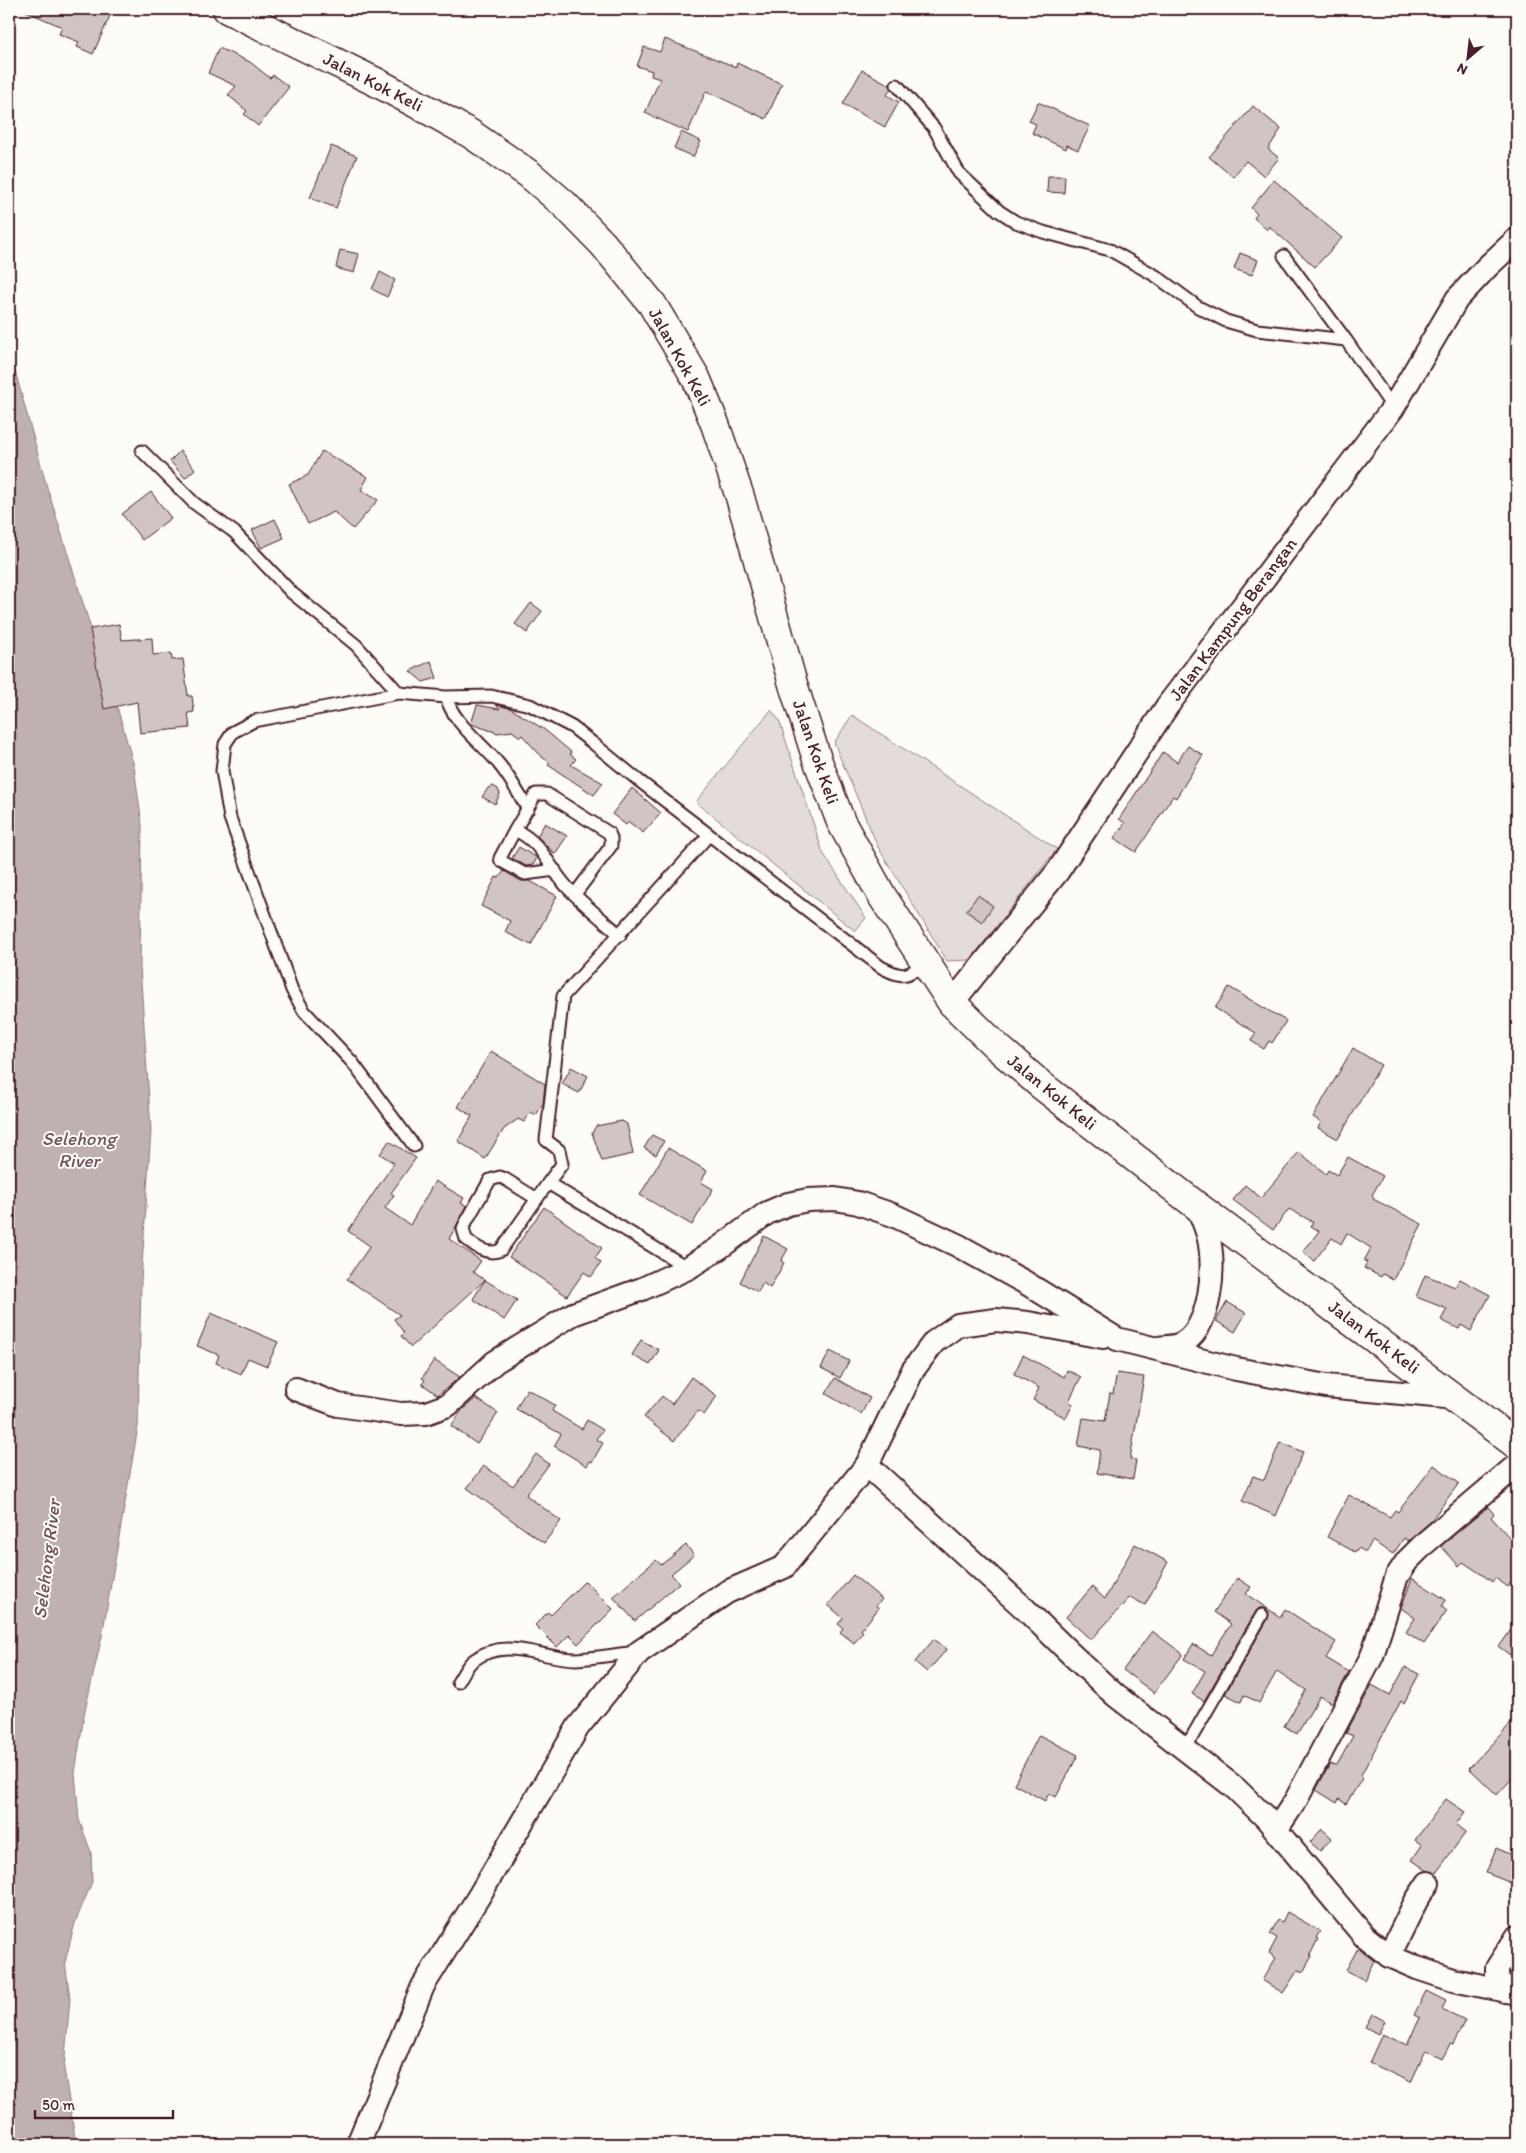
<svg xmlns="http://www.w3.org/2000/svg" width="1526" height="2153" viewBox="0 0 1526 2153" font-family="Itim,sans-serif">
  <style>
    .green { fill: #e3dcda; stroke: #967e82 }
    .water { fill: #c0b1b1; stroke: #91777b }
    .building { fill: #d0c5c4; stroke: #4a1f2b }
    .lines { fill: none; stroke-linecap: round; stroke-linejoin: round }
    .service-casing { stroke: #4a1f2b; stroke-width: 15 }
    .minor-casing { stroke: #4a1f2b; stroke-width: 26 }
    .tertiary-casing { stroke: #4a1f2b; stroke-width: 31 }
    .service { stroke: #fdfcf7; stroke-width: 11 }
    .minor { stroke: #fdfcf7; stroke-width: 22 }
    .tertiary { stroke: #fdfcf7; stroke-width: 28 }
    .labels { text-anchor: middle; stroke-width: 4; stroke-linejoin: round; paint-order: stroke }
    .street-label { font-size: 18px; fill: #4a1f2b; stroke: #fdfcf7 }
    .water-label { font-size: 19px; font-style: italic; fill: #73525a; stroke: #fdfcf7 }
  </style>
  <rect width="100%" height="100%" fill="#fdfcf7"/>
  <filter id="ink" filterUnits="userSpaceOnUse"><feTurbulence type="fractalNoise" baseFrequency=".02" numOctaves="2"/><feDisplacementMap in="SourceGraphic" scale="10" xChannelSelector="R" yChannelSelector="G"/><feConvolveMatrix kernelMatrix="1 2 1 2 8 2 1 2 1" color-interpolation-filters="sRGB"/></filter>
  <g filter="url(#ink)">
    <!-- green -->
    <path class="green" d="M771,710L779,720L823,853L866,918L855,931L696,802Z
      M852,715L1057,849L970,960L947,961L878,847L834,743Z"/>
    <!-- water -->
    <path class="water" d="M9,349L47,487L97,648L118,710L134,766L142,825L140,967L151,1130L141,1280L138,1427L102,1636L84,1715L75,1773L79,1820L91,1852L92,1882L75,1923L65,1962L70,1998L64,2069L76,2144H9Z"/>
    <!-- building -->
    <path class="building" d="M21,9H113L93,54L77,47L79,42L59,34L62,27Z
      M665,39L736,67L737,63L782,84L766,119L706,91L688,132L645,113L660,79L651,76L652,71L637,66L644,47L660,52Z
      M219,48L250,62L270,78L273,75L289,87L258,126L244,114L247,111L228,95L236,86L208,73Z
      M862,70L890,85L891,88L887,95L899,102L885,127L843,104Z
      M1038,102L1090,126L1078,150L1067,145L1066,149L1032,133L1036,124L1029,121Z
      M1253,106L1281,129L1268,149L1279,158L1264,176L1246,161L1233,177L1209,157Z
      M681,132L701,141L693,157L674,148Z
      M331,146L357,156L336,208L310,198Z
      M1048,176H1065L1064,193L1047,192Z
      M1274,180L1342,238L1315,267L1269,226L1267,230L1254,218L1257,214L1251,208Z
      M340,250L359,254L354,273L336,268Z
      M1240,253L1258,260L1252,275L1234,269Z
      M380,272L395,280L387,297L372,289Z
      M180,451L195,469L185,478L170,461Z
      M322,451L368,477L361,490L378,500L353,529L334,512L308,524L289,484L308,475Z
      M151,492L171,518L142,540L122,514Z
      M275,519L284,538L261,548L252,530Z
      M531,603L542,611L527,633L515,624Z
      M119,624L122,640L152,638L153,655L171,653L172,660L183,659L188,696H192L194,712L188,713L190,728L140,733L137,702L104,709L90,629Z
      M431,661L437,678L423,682L410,671Z
      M477,705L500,709L496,705L510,708L545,730L571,752L570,754L576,759L571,765L603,783L594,795L548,765L550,763L542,757L522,735L520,737L512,731L498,733L471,724Z
      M1188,746L1203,755L1176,798L1173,796L1136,852L1114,838L1125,823L1119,819L1163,752L1177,762Z
      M493,786L498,789L500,794L495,804L482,797L488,788Z
      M632,788L661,813L643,833L629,822L626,825L612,814Z
      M545,823L567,836L555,854L537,836Z
      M519,847L537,858L533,865L526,866L512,858Z
      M504,871L521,881H530L557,896L531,945L505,932L510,921L481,906L496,877L499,878Z
      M978,895L993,906L982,922L966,911Z
      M1229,987L1286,1021L1272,1043L1269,1041L1264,1049L1251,1041L1256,1033L1215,1008Z
      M1353,1048L1381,1065L1338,1139L1318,1128L1321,1122L1313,1117Z
      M491,1051L545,1084L543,1104L536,1115L531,1112L524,1122L518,1119L504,1129L485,1159L458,1141L472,1116L458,1107Z
      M571,1067L588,1076L579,1093L562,1084Z
      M622,1121L627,1124L633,1154L602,1161L592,1133L596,1126Z
      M652,1135L664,1141L656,1155L644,1148Z
      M389,1141L416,1158L391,1193L394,1195L385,1208L410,1225L435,1181L464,1198L461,1203L467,1206L449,1239L481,1261L473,1272L485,1280L411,1347L401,1336L404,1333L394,1319L400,1315L347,1279L370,1246L348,1231L394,1163L380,1154Z
      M668,1148L707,1171L701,1182L713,1189L692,1225L640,1195Z
      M1299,1152L1326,1174L1328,1170L1337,1175L1348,1157L1383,1176L1372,1195L1374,1197L1373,1199L1422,1224L1393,1280L1383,1274L1381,1277L1364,1268L1367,1262L1364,1261L1371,1248L1347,1233L1341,1244L1332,1238L1314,1261L1303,1252L1319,1231L1311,1226L1313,1222L1289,1209L1273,1230L1233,1200L1245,1185L1261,1198Z
      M544,1207L602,1248L595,1258L601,1263L591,1277L584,1272L567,1296L509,1257Z
      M764,1236L788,1249L781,1261L784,1263L770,1288L763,1283L758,1292L740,1282Z
      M1425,1275L1455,1287L1460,1279L1490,1295L1471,1331L1461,1325L1459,1329L1441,1320L1447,1309L1416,1297Z
      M485,1280L517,1300L504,1320L473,1299Z
      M1227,1302L1246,1313L1235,1332L1216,1321Z
      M211,1313L278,1342L267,1366L248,1358L241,1374L216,1363L219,1355L197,1346Z
      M641,1340L659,1350L650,1365L632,1355Z
      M830,1351L849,1361L840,1378L821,1368Z
      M1023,1355L1064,1377L1067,1370L1081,1377L1069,1401L1073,1404L1066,1418L1033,1400L1039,1388L1014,1374Z
      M434,1360L460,1377L438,1395L422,1384L425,1380L422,1378Z
      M1117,1373L1144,1377L1130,1459L1136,1460L1133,1479L1097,1473L1100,1450L1078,1446L1083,1418L1105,1421L1110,1393L1113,1394Z
      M691,1377L717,1396L704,1415L698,1411L674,1441L644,1417L662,1396L672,1404Z
      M835,1378L870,1398L861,1414L826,1394Z
      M527,1389L555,1405L552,1411L582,1429L587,1420L603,1430L596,1439L603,1443L592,1462L590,1461L587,1466L554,1446L561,1434L516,1409Z
      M476,1398L498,1413L477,1444L451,1426L462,1410Z
      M1280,1442L1303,1452L1276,1516L1242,1501L1253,1476L1264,1480Z
      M536,1454L549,1464L526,1495L561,1521L544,1543L467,1488L484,1466L513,1486Z
      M1434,1465L1459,1483L1430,1522L1408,1541L1404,1538L1393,1554L1372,1541L1366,1552L1358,1548L1355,1552L1327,1537L1349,1495L1390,1517L1395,1510L1398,1512Z
      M1488,1507L1494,1514L1491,1517L1517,1546V1573L1508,1587L1495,1578L1493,1582L1463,1562L1459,1566L1441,1546Z
      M1135,1544L1168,1562L1145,1605L1130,1597L1091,1640L1066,1617L1092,1587L1105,1599Z
      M686,1545L694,1555L671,1574L679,1583L635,1621L613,1597L656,1560L661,1565Z
      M853,1575L882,1599L876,1606L879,1608L861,1630L863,1632L854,1643L840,1632L843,1628L838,1624L843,1618L828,1605Z
      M1237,1578L1251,1587L1246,1594L1280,1617L1285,1609L1336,1642L1326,1658L1349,1672L1332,1703L1320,1696L1297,1734L1284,1726L1306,1690L1277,1671L1259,1703L1244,1695L1241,1702L1225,1694L1268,1619L1269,1612L1265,1608H1259L1256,1611L1204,1701L1192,1694L1205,1671L1184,1659L1193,1644L1211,1655L1231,1624L1214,1612Z
      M1412,1578L1446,1600L1442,1606L1447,1610L1424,1644L1406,1632L1415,1618L1401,1608Z
      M585,1581L613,1609L578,1644L569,1635L557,1647L535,1625L548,1612L551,1615Z
      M1517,1621V1660L1499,1647Z
      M1152,1631L1183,1654L1154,1693L1123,1670Z
      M934,1639L947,1649L927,1672L915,1662Z
      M1405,1667L1419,1674L1404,1703L1401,1701L1382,1736L1361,1775L1363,1777L1346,1804L1339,1799L1337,1803L1316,1790L1330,1764L1337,1765L1353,1736L1346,1733L1372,1685L1390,1695Z
      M1517,1717V1773L1497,1795L1469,1768Z
      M1039,1735L1078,1755L1056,1797L1049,1793L1045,1801L1014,1784Z
      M1446,1799L1465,1812L1456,1824L1466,1832L1436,1873L1426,1870L1412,1860L1422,1845L1415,1840Z
      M1322,1829L1332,1838L1320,1851L1310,1842Z
      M1496,1848L1517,1857V1869L1511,1883L1486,1873Z
      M1287,1912L1320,1931L1316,1938L1318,1939L1310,1955L1312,1956L1303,1972L1298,1970L1283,1993L1262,1980L1276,1958L1269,1953L1277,1938L1270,1934L1278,1920L1282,1922Z
      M1358,1948L1374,1961L1364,1980L1346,1970Z
      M1426,1991L1446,2001L1442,2009L1465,2020L1453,2045L1450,2044L1442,2059L1426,2050L1411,2082L1369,2063L1382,2034L1407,2045L1420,2018L1414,2015Z
      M1372,2014L1385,2021L1378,2034L1365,2027Z"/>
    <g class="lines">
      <!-- service casing -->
      <g class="service-casing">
        <path id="service" d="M897,85L934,128L959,173L999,211L1016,222L1043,232L1110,250L1156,276L1198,307L1226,321L1257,330L1346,340
          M1284,256L1346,340L1393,408
          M142,451L194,503L234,532L292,593L356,645L399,693
          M446,697C454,724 481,742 498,763C510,777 518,793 528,809
          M515,830L500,858L501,861L525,874L555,870
          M575,894L611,846V838L609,833L547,794H536L515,830C544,844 547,865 567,887C583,904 602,919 620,935
          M414,1146L352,1062L304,1011L292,990L230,818L222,771L225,744L233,732L254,721L399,693L446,697L491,696L530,705L572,727L594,744L638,780L881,967C902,978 907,978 925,962
          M548,1183L562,1164L559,1150L546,1140L563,996L709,835
          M537,1199L505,1179L500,1177L490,1180L465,1224L463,1229L466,1239C475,1247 488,1256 501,1250L548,1183L688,1268
          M458,1682C463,1675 467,1664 474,1660C506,1636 542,1659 576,1659C596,1658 617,1654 638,1652
          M1185,1749L1262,1615"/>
      </g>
      <!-- minor casing -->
      <g class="minor-casing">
        <path id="minor" d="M952,1003L1058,871L1168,705L1393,408L1457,299L1487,267L1517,239
          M1158,1348C1165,1347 1175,1347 1181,1344C1212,1328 1216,1265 1208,1235C1205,1225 1201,1215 1197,1206
          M296,1389L338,1405L401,1414L426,1413L448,1405L495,1362L573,1314L642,1289L688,1268L719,1248L767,1213L788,1204L808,1200L835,1199L858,1203L893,1215L957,1245L1026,1283L1117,1339L1236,1369L1326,1386L1456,1398
          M867,1465L1025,1609L1071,1654L1115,1695L1235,1788L1266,1818L1364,1936L1389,1956L1417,1968L1453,1980L1517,1993
          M1276,1830L1296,1800L1372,1656L1397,1576L1407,1561L1425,1543L1517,1465
          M1389,1956L1416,1901L1428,1883
          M1505,1991L1497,1978V1968L1517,1937
          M358,2144L423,1986L479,1896L578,1727L639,1652L727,1592L784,1567L867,1465L913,1370L934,1342L958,1325L996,1320L1028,1323L1103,1337"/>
      </g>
      <!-- tertiary casing -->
      <g class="tertiary-casing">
        <path id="tertiary" d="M227,9L376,82L430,111L471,134L529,174L564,204L603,244L652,304L696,378L715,424L740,497L793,684L817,759L841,822L882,896L952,1003L996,1046L1041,1085L1197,1206L1517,1445"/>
      </g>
      <!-- service -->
      <use href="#service" class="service"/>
      <!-- minor -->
      <use href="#minor" class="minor"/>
      <!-- tertiary -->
      <use href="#tertiary" class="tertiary"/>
    </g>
  </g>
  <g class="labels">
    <!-- street labels -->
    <g class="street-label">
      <text transform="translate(373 82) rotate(27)" y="6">Jalan Kok Keli</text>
      <text transform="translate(680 357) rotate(61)" y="6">Jalan Kok Keli</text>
      <text transform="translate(1233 619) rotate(-53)" y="6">Jalan Kampung Berangan</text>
      <text transform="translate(816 752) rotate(71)" y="6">Jalan Kok Keli</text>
      <text transform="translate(1052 1092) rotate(39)" y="6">Jalan Kok Keli</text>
      <text transform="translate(1374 1337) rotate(37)" y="6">Jalan Kok Keli</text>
    </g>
    <!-- water labels -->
    <g class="water-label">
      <text x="79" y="1145">Selehong<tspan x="79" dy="22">River</tspan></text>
      <text transform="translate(46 1559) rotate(-83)" y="7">Selehong River</text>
    </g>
  </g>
  <!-- margin -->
  <rect width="1526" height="2153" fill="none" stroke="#fdfcf7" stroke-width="30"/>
  <rect x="15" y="15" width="1496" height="2123" fill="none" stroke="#4a1f2b" stroke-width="2" filter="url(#ink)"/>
  <!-- north arrow -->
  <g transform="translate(1468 58) rotate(208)" stroke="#fdfcf7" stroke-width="4" paint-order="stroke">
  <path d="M0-4L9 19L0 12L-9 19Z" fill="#4a1f2b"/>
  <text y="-8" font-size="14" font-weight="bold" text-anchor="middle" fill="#4a1f2b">N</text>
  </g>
  <!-- scale -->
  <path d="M35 2110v8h138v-8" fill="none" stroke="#4a1f2b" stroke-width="2.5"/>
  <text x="42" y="2110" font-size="15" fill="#4a1f2b" stroke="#fdfcf7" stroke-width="4" paint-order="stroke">50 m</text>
</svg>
